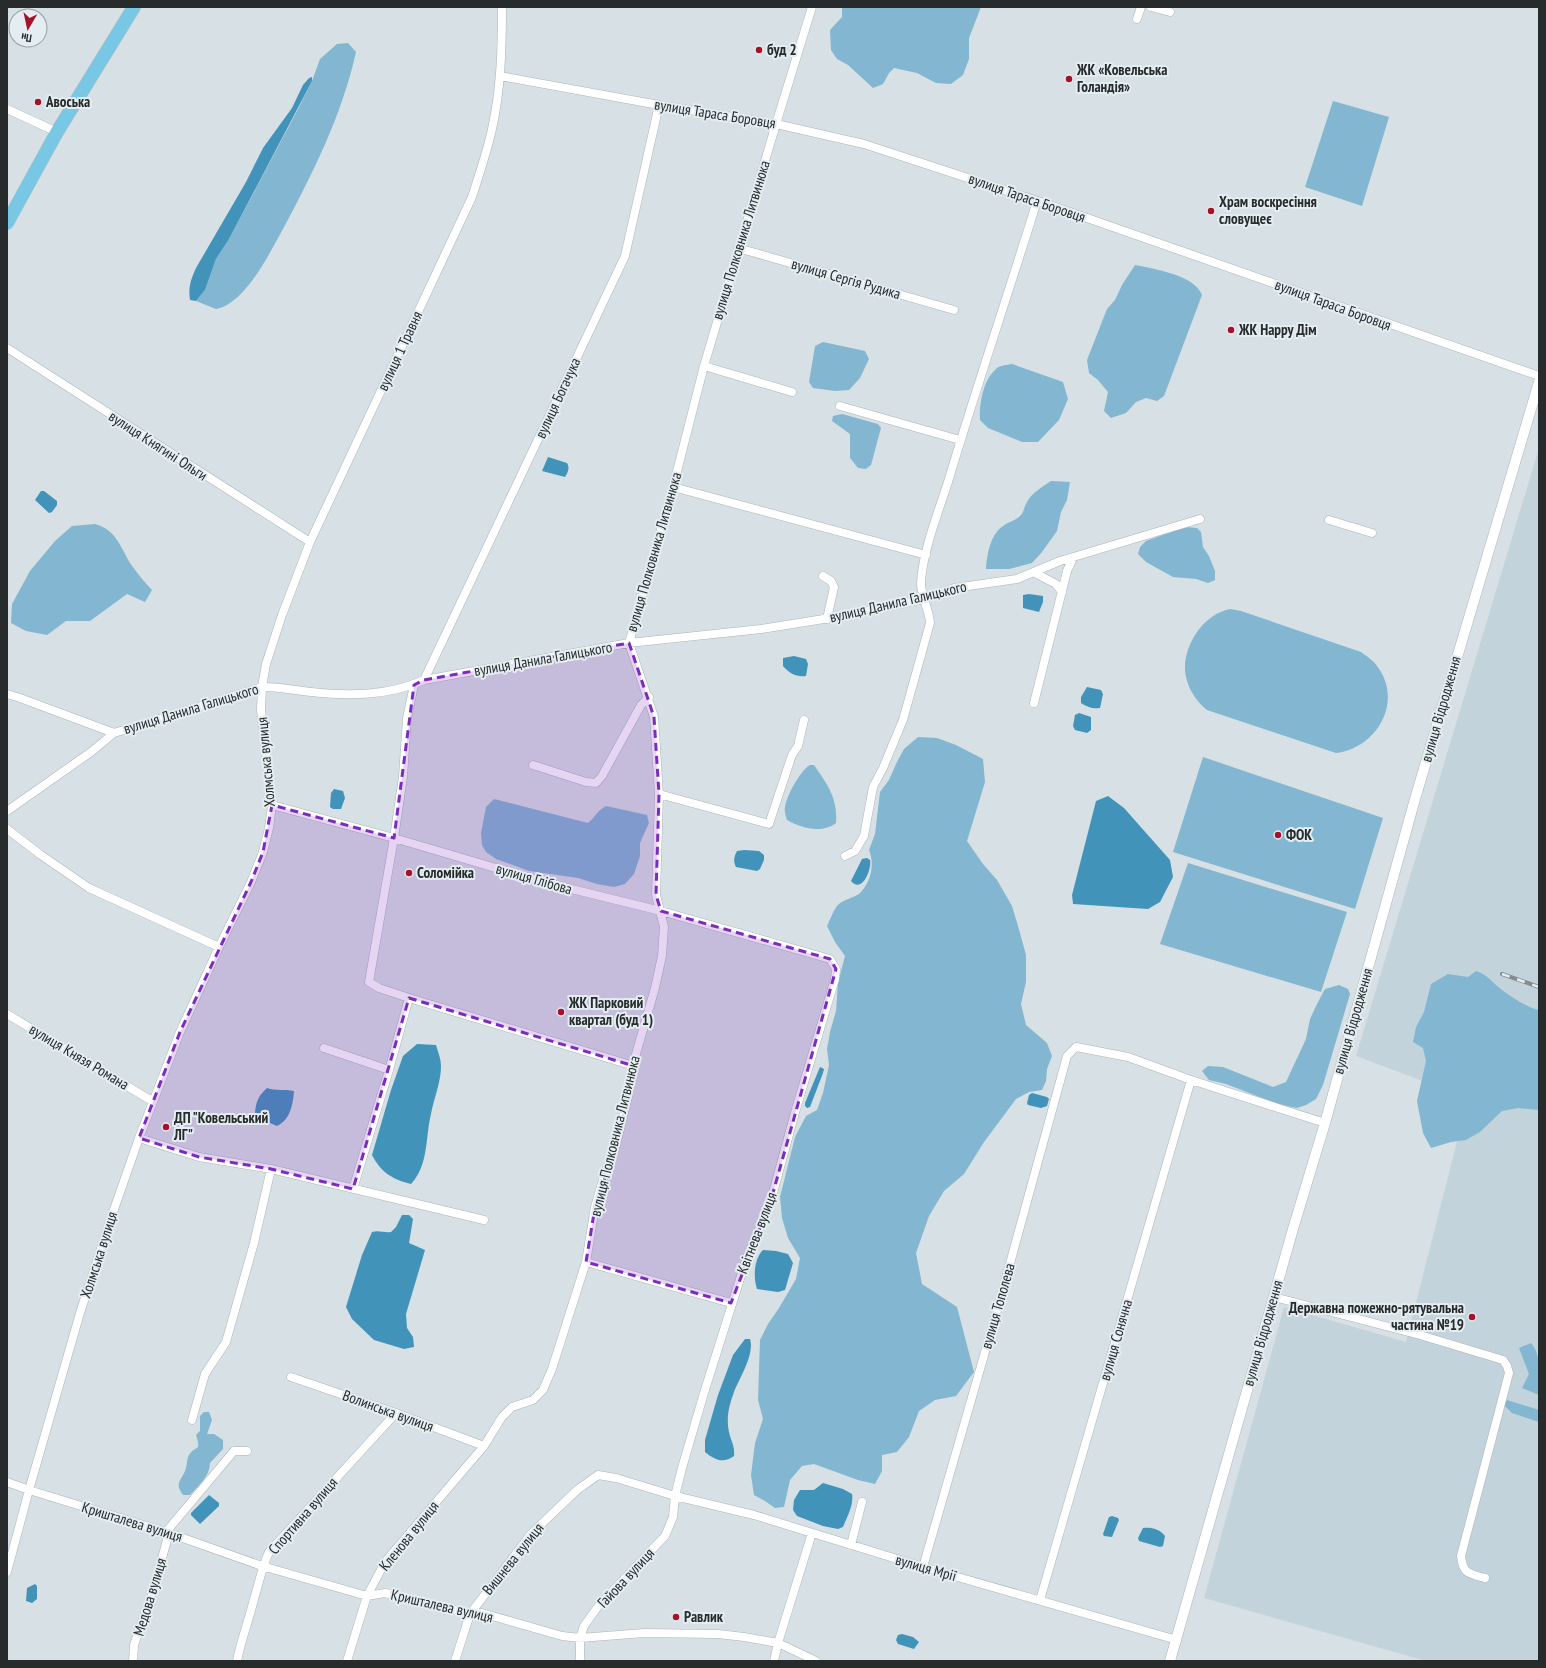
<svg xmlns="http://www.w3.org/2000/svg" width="1546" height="1668" viewBox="0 0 1546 1668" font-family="'PT Sans Narrow',sans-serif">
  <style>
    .built { fill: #c3d3db }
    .green { fill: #82b6d1 }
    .water { fill: #4193b9 }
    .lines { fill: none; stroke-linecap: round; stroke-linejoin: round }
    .minor-casing { stroke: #acb4b9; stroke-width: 9 }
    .tertiary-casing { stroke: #acb4b9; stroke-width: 11 }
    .primary-casing { stroke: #babbbb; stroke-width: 14 }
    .minor { stroke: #fff; stroke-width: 8 }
    .tertiary { stroke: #fff; stroke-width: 10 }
    .primary { stroke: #77c7e5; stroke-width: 13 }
    .rail-casing { stroke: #858c8f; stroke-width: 4 }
    .rail { stroke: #e4edf1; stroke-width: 2.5; stroke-dasharray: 8; stroke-linecap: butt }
    .marked { fill: #7b2cbf; fill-opacity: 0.2; stroke: #7b2cbf; stroke-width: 3; stroke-dasharray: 8 5; stroke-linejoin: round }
    .poi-dot { fill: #a81029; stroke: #e4edf1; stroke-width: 1.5 }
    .labels { text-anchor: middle; stroke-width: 4; stroke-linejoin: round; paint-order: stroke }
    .poi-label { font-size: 15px; font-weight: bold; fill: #272b2c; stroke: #e4edf1; text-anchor: start }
    .street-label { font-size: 15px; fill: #272b2c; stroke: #e4edf1 }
  </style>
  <rect width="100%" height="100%" fill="#d7e0e4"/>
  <!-- built -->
  <path class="built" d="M1539,448V1661H1426L1204,1598L1284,1307L1406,1342L1468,1098L1356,1056Z"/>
  <!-- green -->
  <path class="green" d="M842,7H981L969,38V59L963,75L951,84L936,83L917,73L894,68L889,73L883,84L873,88L848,65L837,59L831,50L830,30L842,17Z
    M348,43L356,52C342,115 313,173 283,229C269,254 253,287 230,303C226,306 221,308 216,309L196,301L205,290L216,259L229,239L297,111L312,81L320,59L337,44Z
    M1333,101L1389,117L1362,206L1305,187Z
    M1135,265C1154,269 1195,275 1202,295L1164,396L1157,401L1146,398L1136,402L1126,413L1111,418L1104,411L1108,392L1098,380L1089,373L1087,360L1107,309L1115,300L1122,285Z
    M823,342L865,351L869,359L860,378L849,390L835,391L813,388L809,382L815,346Z
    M1012,364L1063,382L1068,399L1059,420L1038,442H1022L988,428L980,420C979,405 983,381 995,370C999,365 1007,365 1012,364Z
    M842,414L878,424L881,428L871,465L866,469L858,468L850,458V434L832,421L833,416Z
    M1051,481L1070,482L1067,500L1061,512L1057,531L1042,552L1032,563L1009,569H986C987,555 990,535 1003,526C1008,522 1016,521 1021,515C1024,512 1024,507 1026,504C1032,492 1041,488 1051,481Z
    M95,524C116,530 120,546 130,563C137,573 144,582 152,590L145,602L127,594L90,621H66L47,635L26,631L11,623L12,604L30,571L55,541L72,526Z
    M1185,527L1197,528L1201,532L1203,547L1209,556L1215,571V580L1208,583L1196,579L1173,577L1146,562L1138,554L1140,547L1146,541Z
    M1230,609L1241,611L1361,652C1366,656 1373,660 1377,666C1404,701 1377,748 1336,753L1207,710C1195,701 1186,685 1185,670C1184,644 1204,614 1230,609Z
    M918,737L937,738L956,745L983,759L985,782L967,841L983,864L997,880L1012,906L1018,926L1026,955V982L1021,1004L1026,1025L1047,1043L1052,1056L1047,1069L1046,1081L1042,1090L1029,1092L1016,1099L984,1142L964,1174L944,1191L929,1216L916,1253L922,1284L957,1307L974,1372L956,1396L935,1400L919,1411L909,1437L897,1452L882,1455V1471L875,1484L858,1480L814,1464L802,1466L790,1480L784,1507L775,1508L765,1501L754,1495L751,1475L755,1443L763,1419L758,1400L760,1340L768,1324L779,1308L796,1279L800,1258L788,1238L782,1218L780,1197L795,1137L806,1116L817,1110L823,1093L829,1065L827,1049L830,1032L836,1011L838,983L845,956L835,942L827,926C830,920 834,908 839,904C845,899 853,898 859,894C871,883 875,864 869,850L875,834L880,792L889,780L897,762L904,749Z
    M1203,757L1383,818L1355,909L1173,852Z
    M810,765H814C827,784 838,798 836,823C822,834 801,828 787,820C786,816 784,811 785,807C787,795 800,771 810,765Z
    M494,799L588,823C595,817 598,810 606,806L647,815L649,823L640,843V856L634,874L625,884L614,887L597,884L578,878L529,871L496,859L486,852L482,845L481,833L486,807Z
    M1188,863L1347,912L1321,992L1160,944Z
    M1476,971C1487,974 1494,984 1502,990C1513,998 1526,1007 1539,1010V1110L1518,1108L1502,1111L1480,1132L1466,1140L1451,1142L1431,1148L1423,1133L1417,1101L1426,1061L1423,1048L1413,1042L1416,1027L1424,1012L1431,984L1448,974L1468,977Z
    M1339,985L1348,989L1350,994L1323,1085L1316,1099L1306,1105L1297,1108L1278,1104L1226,1084L1209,1080L1202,1071L1208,1066L1223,1067L1273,1087L1286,1082L1306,1039L1310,1019L1317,1004L1325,989Z
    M1531,1343C1542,1355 1539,1378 1539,1395L1522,1388L1529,1374L1519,1348Z
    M1507,1400L1539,1410V1422L1512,1413L1503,1404Z
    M204,1412H209L212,1420L207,1434H214L223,1440V1449L210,1463C210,1476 198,1486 190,1495H183C173,1482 183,1480 186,1468C187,1464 187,1458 189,1455C195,1445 202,1453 196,1435L200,1431V1416Z"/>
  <!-- water -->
  <path class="water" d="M312,77V81L229,239L216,259L205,290L196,301L190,300C188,287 191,279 196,268L246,182L263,148L292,108L303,85L309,78Z
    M548,457L567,463C570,468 568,472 565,477L542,471Z
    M41,491H44L57,501V505L52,512L49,513L35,500Z
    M1029,594L1043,596V602L1039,612L1023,608V595Z
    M794,656L806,659L808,664L806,676C796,677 790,674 783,666V658Z
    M1087,687L1101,690L1103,694L1100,708C1092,709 1087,707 1081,703V697Z
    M1079,713L1091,717V730L1087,733L1075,730L1073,726L1075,715Z
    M334,789L343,791L345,798L341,809H333L330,807L331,793Z
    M1108,796L1124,808L1170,860L1173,877L1160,902L1148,909L1073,904L1072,895L1096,801Z
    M744,850L759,851L764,855V860L760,869L757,871L736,867C733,861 734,857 737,851Z
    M867,858L870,860C872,869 862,894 851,881L862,859Z
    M417,1044L436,1045C438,1052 441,1059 441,1066C441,1082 434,1098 431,1114C425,1138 429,1164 411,1184C391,1179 381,1172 372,1155L391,1090L403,1056Z
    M820,1067L824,1069L823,1073L810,1107L807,1108L805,1106V1103Z
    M267,1088C276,1091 285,1089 294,1091C293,1105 290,1120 277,1126L265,1121L255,1113C256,1102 258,1096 267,1088Z
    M1032,1093L1047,1097L1049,1099L1047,1106L1041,1108L1028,1105L1027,1103L1029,1095Z
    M402,1215H409L413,1219L409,1243L425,1250L406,1314L407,1328L413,1337L414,1347L404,1349L374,1340L352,1319L346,1307L362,1255L372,1232C379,1230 384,1233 391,1232L396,1227Z
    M763,1250L776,1251L788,1254L793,1263L785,1290L778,1292L757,1289C753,1277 754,1259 763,1250Z
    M745,1339H750C755,1354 739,1379 734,1392C729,1406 726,1417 729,1432C731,1442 735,1445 734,1456C723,1464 715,1460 705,1452V1440L718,1395L733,1355Z
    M823,1483L843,1489L852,1494C854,1505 847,1517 843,1527L838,1529L823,1526L797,1516L793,1510L794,1500L800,1490H814Z
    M209,1495L219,1503V1506L200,1524L191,1515V1513Z
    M1112,1516L1118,1518L1119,1520L1112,1537L1104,1536L1103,1534L1109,1517Z
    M1143,1528C1151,1527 1160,1529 1165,1536L1163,1546L1160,1547L1139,1541L1138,1538Z
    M35,1584L37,1586V1599L32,1603L26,1601L27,1588Z
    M902,1634L913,1637L919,1642L914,1649L898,1644L896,1640L898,1635Z"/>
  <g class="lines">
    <!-- minor casing -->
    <g class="minor-casing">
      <path id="minor" d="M1151,7L1170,12
        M1137,19L1141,7
        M500,76L659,105L776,124L864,144L1047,204L1539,376
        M7,109L57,132
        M738,248L954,310
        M7,348L310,542
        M704,366L792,392
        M840,406L960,440
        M673,487L926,555
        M1329,520L1372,533
        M1035,573L1056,584L1062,592
        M823,576L831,581L834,587L827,619
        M424,680L625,256L659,105
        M414,685L407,718L403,777L394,838L543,882L661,911L830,959L836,969L835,979L796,1109L771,1200L745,1263L704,1393L682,1468L675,1496L673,1517L665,1536L599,1605L584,1626L580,1638V1661
        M7,694L20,698L114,733L262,687C279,687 295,690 311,692C349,696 389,696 424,680L629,643L761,629L855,614L923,599L954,588L1017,579L1060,561L1200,519
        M1034,703L1067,571L1073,558
        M533,765L586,782L596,783L602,776L641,705L649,697
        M659,794L769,824L792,755L798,746L804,720
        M272,805L394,838L369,982L379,988L409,998
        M7,811L91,752L114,733
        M7,829L41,855L89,888L219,947
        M845,856L855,851L864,836L873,787L883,768L903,720L930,623C929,609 922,598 921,585C921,556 939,510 948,482C976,388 1008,295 1037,201
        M7,1014L152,1101
        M324,1048L389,1070
        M139,1138L199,1157L271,1169L484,1220
        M353,1189L389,1070L409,998L634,1066
        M586,1262L731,1303
        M1274,1297L1420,1335L1503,1360L1507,1366L1509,1373L1461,1556C1463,1574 1469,1574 1485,1578
        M291,1377L396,1413L484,1446
        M192,1420L205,1374L226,1342L254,1243L271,1169
        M7,1482L29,1490L166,1532L262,1566L367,1596L385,1593L470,1614L482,1613L562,1636L580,1638L644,1633L718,1634L744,1637L778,1643L816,1661
        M166,1532L234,1451H247
        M851,1545L862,1502
        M923,1567L998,1307L1067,1056L1076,1047L1128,1057L1191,1080L1325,1123
        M7,1572L29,1490L80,1313L111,1218L139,1138L180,1032L219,947L251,882L263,852L269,828L272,805L261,710L262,687L266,664L282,615L310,542L472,197C479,175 487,152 492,129C501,89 502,48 502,7
        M1040,1600L1191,1080
        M133,1661L134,1645L152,1594L169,1533
        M237,1661C241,1640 249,1620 254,1599C259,1583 262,1567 269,1552L396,1413
        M347,1661L367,1596L385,1562L484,1446L502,1417L512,1407L533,1400L543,1390L552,1369L586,1262L595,1207L605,1173L616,1145L628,1096L636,1054L655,988L662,956L664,927L656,895L659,794L654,717L629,643L673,487L704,366L776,124L812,7
        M455,1661L470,1614L531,1534L577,1490L598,1475L616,1478L675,1496L754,1515L923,1567L1177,1640
        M774,1661L778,1643L812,1533"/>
    </g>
    <!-- tertiary casing -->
    <g class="tertiary-casing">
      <path id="tertiary" d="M1170,1661L1293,1229L1325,1123L1415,799L1539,382"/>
    </g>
    <!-- primary casing -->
    <g class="primary-casing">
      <path id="primary" d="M7,223L57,132L134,7"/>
    </g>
    <!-- minor -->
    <use href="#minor" class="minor"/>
    <!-- tertiary -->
    <use href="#tertiary" class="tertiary"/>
    <!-- primary -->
    <use href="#primary" class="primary"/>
    <!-- rail casing -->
    <g class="rail-casing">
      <path id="rail" d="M1502,974L1539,987"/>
    </g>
    <!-- rail -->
    <use href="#rail" class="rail"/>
  </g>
  <!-- marked area -->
  <path class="marked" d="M629,643L654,717L659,794L656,895L661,911L830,959L836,969L771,1200L731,1303L586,1262L595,1207L616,1145L634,1066L409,998L353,1189L271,1169L199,1157L139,1138L180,1032L251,882L263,852L272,805L394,838L414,685L424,680Z"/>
  <!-- markers -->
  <g class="poi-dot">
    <circle cx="759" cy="50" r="4"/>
    <circle cx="1069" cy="79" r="4"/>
    <circle cx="38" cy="102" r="4"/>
    <circle cx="1211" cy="211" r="4"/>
    <circle cx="1231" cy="330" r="4"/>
    <circle cx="1278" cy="835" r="4"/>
    <circle cx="409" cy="873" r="4"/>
    <circle cx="561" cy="1012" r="4"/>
    <circle cx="166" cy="1127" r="4"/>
    <circle cx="1472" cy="1317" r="4"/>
    <circle cx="676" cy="1617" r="4"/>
  </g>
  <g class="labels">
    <!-- poi labels -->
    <g class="poi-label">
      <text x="767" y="55">буд 2</text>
      <text x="1077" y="75">ЖК «Ковельська<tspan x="1077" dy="17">Голандія»</tspan></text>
      <text x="46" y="107">Авоська</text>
      <text x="1219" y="207">Храм воскресіння<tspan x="1219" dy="17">словущеє</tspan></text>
      <text x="1239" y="335">ЖК Happy Дім</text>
      <text x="1286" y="840">ФОК</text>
      <text x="417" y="878">Соломійка</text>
      <text x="569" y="1008">ЖК Парковий<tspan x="569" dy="17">квартал (буд 1)</tspan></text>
      <text x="174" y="1123">ДП "Ковельський<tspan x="174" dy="17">ЛГ"</tspan></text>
      <text x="1464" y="1313" text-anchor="end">Державна пожежно-рятувальна<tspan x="1464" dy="17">частина №19</tspan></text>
      <text x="684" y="1622">Равлик</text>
    </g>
    <!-- street labels -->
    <g class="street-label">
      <text transform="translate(715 114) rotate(9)" y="5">вулиця Тараса Боровця</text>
      <text transform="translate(1027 198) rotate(19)" y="5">вулиця Тараса Боровця</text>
      <text transform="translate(741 240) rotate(-73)" y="5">вулиця Полковника Литвинюка</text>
      <text transform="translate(846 279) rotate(16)" y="5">вулиця Сергія Рудика</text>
      <text transform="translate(1333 305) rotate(20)" y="5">вулиця Тараса Боровця</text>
      <text transform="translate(400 351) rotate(-65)" y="5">вулиця 1 Травня</text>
      <text transform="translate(558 398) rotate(-65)" y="5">вулиця Богачука</text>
      <text transform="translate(158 446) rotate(33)" y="5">вулиця Княгині Ольги</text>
      <text transform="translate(654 552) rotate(-74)" y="5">вулиця Полковника Литвинюка</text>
      <text transform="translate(898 602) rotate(-13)" y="5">вулиця Данила Галицького</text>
      <text transform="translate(543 659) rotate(-10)" y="5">вулиця Данила Галицького</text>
      <text transform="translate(191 709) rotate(-17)" y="5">вулиця Данила Галицького</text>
      <text transform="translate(1441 709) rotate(-74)" y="5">вулиця Відродження</text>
      <text transform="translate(266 762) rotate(-95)" y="5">Холмська вулиця</text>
      <text transform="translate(534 879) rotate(16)" y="5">вулиця Глібова</text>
      <text transform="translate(1353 1021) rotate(-74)" y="5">вулиця Відродження</text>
      <text transform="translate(79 1057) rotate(31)" y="5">вулиця Князя Романа</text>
      <text transform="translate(615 1136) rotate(-76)" y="5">вулиця Полковника Литвинюка</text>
      <text transform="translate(757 1233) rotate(-69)" y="5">Квітнева вулиця</text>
      <text transform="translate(99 1255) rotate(-72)" y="5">Холмська вулиця</text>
      <text transform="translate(998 1306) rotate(-74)" y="5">вулиця Тополева</text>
      <text transform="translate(1263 1333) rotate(-74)" y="5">вулиця Відродження</text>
      <text transform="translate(1116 1340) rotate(-74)" y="5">вулиця Сонячна</text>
      <text transform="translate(388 1411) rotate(20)" y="5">Волинська вулиця</text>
      <text transform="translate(303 1516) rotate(-49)" y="5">Спортивна вулиця</text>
      <text transform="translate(132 1522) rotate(17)" y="5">Кришталева вулиця</text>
      <text transform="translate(409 1536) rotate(-51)" y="5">Кленова вулиця</text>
      <text transform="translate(513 1559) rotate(-51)" y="5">Вишнева вулиця</text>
      <text transform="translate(926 1568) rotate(16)" y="5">вулиця Мрії</text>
      <text transform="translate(626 1578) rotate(-47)" y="5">Гайова вулиця</text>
      <text transform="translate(150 1597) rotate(-73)" y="5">Медова вулиця</text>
      <text transform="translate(442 1606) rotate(13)" y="5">Кришталева вулиця</text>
    </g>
  </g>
  <!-- border -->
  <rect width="1546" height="1668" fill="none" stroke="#272b2c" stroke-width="16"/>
  <!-- north arrow -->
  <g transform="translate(28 28) rotate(189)"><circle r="19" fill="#e4edf1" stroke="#989fa2"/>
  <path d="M0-3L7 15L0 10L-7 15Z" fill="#a81029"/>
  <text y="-6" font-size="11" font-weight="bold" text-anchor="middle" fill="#272b2c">Пн</text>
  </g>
</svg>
